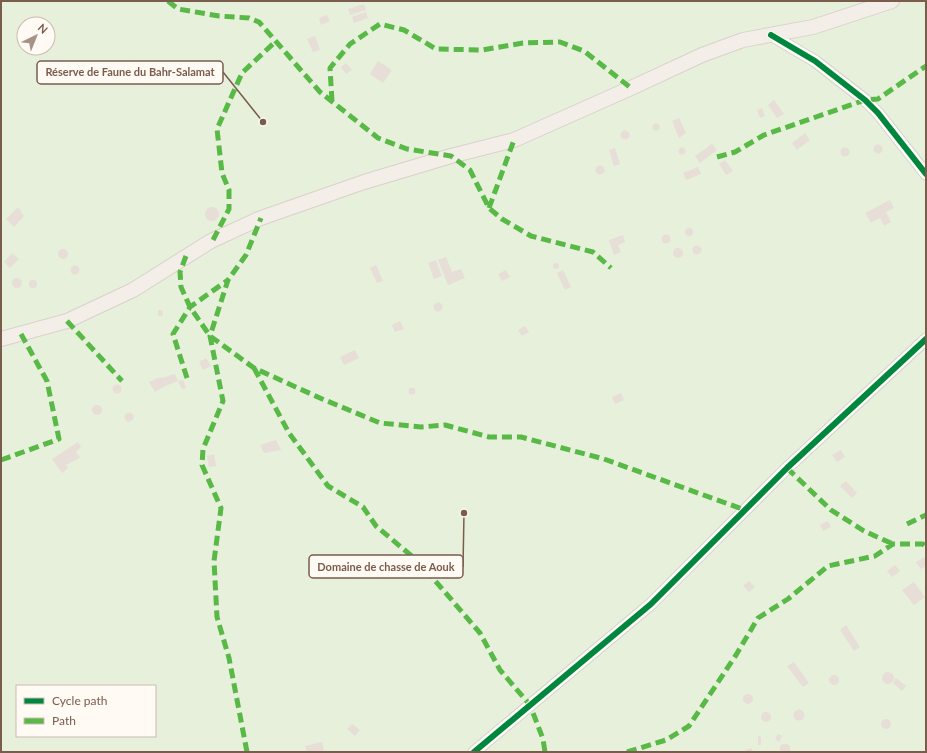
<svg xmlns="http://www.w3.org/2000/svg" width="927" height="753" viewBox="0 0 927 753" font-family="Lato,sans-serif">
  <style>
    .green { fill: #e7f0db; fill-rule: evenodd }
    .building { fill: #e6ded7 }
    .lines { fill: none; stroke-linecap: round; stroke-linejoin: round }
    .minor-casing { stroke: #d7d1cb; stroke-width: 13 }
    .major-casing { stroke: #dad1cc; stroke-width: 16 }
    .minor { stroke: #fefefd; stroke-width: 11 }
    .major { stroke: #f3eee8; stroke-width: 14 }
    .quiet { stroke: #58b947; stroke-width: 5; stroke-dasharray: 10 5; stroke-linecap: butt }
    .cycleway-casing { stroke: #fffaf3; stroke-width: 8 }
    .cycleway { stroke: #00873e; stroke-width: 6 }
    .leader { fill: none; stroke: #7a5c4d; stroke-width: 1.5 }
    .callout-dot { fill: #7a5c4d; stroke: #fffaf3; stroke-width: 1.5 }
    .callout { fill: #fffaf3; stroke: #7a5c4d; stroke-width: 1.5 }
    .callout-label { font-size: 11px; text-anchor: middle; font-weight: bold; fill: #7a5c4d }
  </style>
  <rect width="100%" height="100%" fill="#f9f5f0"/>
  <!-- green -->
  <path class="green" d="M1,1H926V752H1ZM24,24H48V48H24ZM17,686H155V736H17Z"/>
  <!-- building -->
  <path class="building" d="M364,4L366,10L350,15L348,9Z
    M366,12L368,18L354,23L352,17Z
    M327,15L330,21L321,25L319,18Z
    M315,36L320,50L313,52L307,39Z
    M378,61L392,70L383,83L370,74Z
    M346,63L352,70L346,74L341,67Z
    M774,100L784,114L777,118L768,105Z
    M762,108L765,116L760,118L757,110Z
    M679,118L686,133L679,138L672,121Z
    M652.5 127a3.5 3.5 0 1 1 7 0a3.5 3.5 0 1 1-7 0Z
    M620.5 135a4.5 4.5 0 1 1 9 0a4.5 4.5 0 1 1-9 0Z
    M805,133L810,140L797,150L792,143Z
    M712,144L717,150L700,163L695,156Z
    M873.5 149a4.5 4.5 0 1 1 9 0a4.5 4.5 0 1 1-9 0Z
    M840.5 152a4.5 4.5 0 1 1 9 0a4.5 4.5 0 1 1-9 0Z
    M678.5 151a3.5 3.5 0 1 1 7 0a3.5 3.5 0 1 1-7 0Z
    M615,148L620,164L614,166L609,150Z
    M725,160L733,171L726,175L719,164Z
    M595.5 170a4.5 4.5 0 1 1 9 0a4.5 4.5 0 1 1-9 0Z
    M698,167L701,174L686,180L683,173Z
    M890,200L894,208L886,212L891,222L884,226L880,218L871,223L865,213Z
    M18,207L24,216L14,227L6,219Z
    M205 214a7 7 0 1 1 14 0a7 7 0 1 1-14 0Z
    M685 232a4 4 0 1 1 8 0a4 4 0 1 1-8 0Z
    M661.5 239a4.5 4.5 0 1 1 9 0a4.5 4.5 0 1 1-9 0Z
    M623,235L625,242L618,245L621,252L614,255L609,240Z
    M692.5 250a4.5 4.5 0 1 1 9 0a4.5 4.5 0 1 1-9 0Z
    M673 253a5 5 0 1 1 10 0a5 5 0 1 1-10 0Z
    M58 254a5 5 0 1 1 10 0a5 5 0 1 1-10 0Z
    M12,253L19,259L10,268L4,262Z
    M446,257L452,272L461,269L465,278L448,285L438,260Z
    M436,260L442,276L434,279L428,263Z
    M553 266a3 3 0 1 1 6 0a3 3 0 1 1-6 0Z
    M376,265L383,281L377,283L370,268Z
    M70.5 270a4.5 4.5 0 1 1 9 0a4.5 4.5 0 1 1-9 0Z
    M506,270L510,277L502,281L498,274Z
    M563,270L571,287L565,290L557,273Z
    M12 283a5 5 0 1 1 10 0a5 5 0 1 1-10 0Z
    M29 284a4 4 0 1 1 8 0a4 4 0 1 1-8 0Z
    M433.5 307a4.5 4.5 0 1 1 9 0a4.5 4.5 0 1 1-9 0Z
    M158,310H162L163,316H158Z
    M400,321L404,329L395,332L392,325Z
    M525,326L529,332L522,336L518,330Z
    M355,350L359,358L344,365L340,357Z
    M206,358L211,366L203,370L199,362Z
    M175,374L178,381L183,380L186,388L182,389L178,381L165,386L155,392L149,382L161,377V378Z
    M112.5 389a4.5 4.5 0 1 1 9 0a4.5 4.5 0 1 1-9 0Z
    M408.5 391a3.5 3.5 0 1 1 7 0a3.5 3.5 0 1 1-7 0Z
    M621,393L624,400L615,404L612,397Z
    M92 410a5 5 0 1 1 10 0a5 5 0 1 1-10 0Z
    M124.5 417a4.5 4.5 0 1 1 9 0a4.5 4.5 0 1 1-9 0Z
    M276,440L281,450L264,453L260,445Z
    M78,442L81,447L76,452L80,458L66,465L68,468L62,473L52,459Z
    M841,450L845,457L837,462L832,455Z
    M214,454L216,466L209,467L207,456Z
    M846,481L857,493L852,498L840,486Z
    M828,521L831,527L823,531L820,525Z
    M925,557L926,559V566L921,569L916,562Z
    M895,565L900,571L892,577L887,571Z
    M749,581L755,587L749,592L743,586Z
    M914,582L925,597L914,605L902,590Z
    M846,625L860,647L854,651L840,630Z
    M794,662L809,683L803,687L787,666Z
    M882 678a6 6 0 1 1 12 0a6 6 0 1 1-12 0Z
    M829 680a5 5 0 1 1 10 0a5 5 0 1 1-10 0Z
    M896,678L906,686L902,691L893,683Z
    M743 699a5 5 0 1 1 10 0a5 5 0 1 1-10 0Z
    M793.5 715a5.5 5.5 0 1 1 11 0a5.5 5.5 0 1 1-11 0Z
    M761 717a5 5 0 1 1 10 0a5 5 0 1 1-10 0Z
    M881 724a5 5 0 1 1 10 0a5 5 0 1 1-10 0Z
    M352,724L360,730L355,736L347,729Z
    M778,734L782,736L779,742L775,739Z
    M758,736L761,737V745H758Z
    M322,742L324,750L315,752H307L305,746Z
    M782,744H787L790,746V752H780V747Z
    M752,748V752H746L745,750Z"/>
  <g class="lines">
    <!-- minor casing -->
    <g class="minor-casing">
      <path id="minor" d="M771,35L815,61L865,100L878,113L926,174
        M474,752L651,604L787,468L926,339"/>
    </g>
    <!-- major casing -->
    <g class="major-casing">
      <path id="major" d="M1,339L67,321L133,290L211,241L261,218L364,182L451,156L514,140L631,88L702,55L743,40L813,27L892,1"/>
    </g>
    <!-- minor -->
    <use href="#minor" class="minor"/>
    <!-- major -->
    <use href="#major" class="major"/>
    <!-- quiet -->
    <path class="quiet" d="M168,1L178,9L219,16L249,18L259,22L320,92L378,138L407,149L451,156L470,170L489,208L502,219L531,236L593,252L611,268
      M332,101L330,68L350,44L380,24L404,30L436,49L482,50L523,43L560,42L584,51L631,88
      M717,157L735,152L764,135L865,100L878,99L926,66
      M489,208L514,140
      M213,240L229,209V190L222,173L217,129L242,73L276,41
      M186,256L180,272L181,287L190,307L210,336L254,368L320,398L380,423L421,427L445,425L489,437H521L604,459L745,510
      M67,321L122,381
      M254,368L289,433L328,486L363,507L376,526L420,563L480,633L500,670L530,705L543,739L545,752
      M187,378L173,334L190,307L228,280
      M1,460L59,439L47,381L21,334
      M787,468L831,510L864,531L893,544
      M907,524L926,515
      M247,752L229,658L217,617L214,561L221,508L202,465L203,449L223,401L210,336L228,280L246,255L261,218
      M627,752L666,740L689,726L736,655L758,618L788,599L828,566L875,556L893,544H923L926,547"/>
    <!-- cycleway casing -->
    <g class="cycleway-casing">
      <path id="cycleway" d="M771,35L815,61L865,100L878,113L926,174
        M474,752L651,604L787,468L926,339"/>
    </g>
    <!-- cycleway -->
    <use href="#cycleway" class="cycleway"/>
  </g>
  <!-- callouts -->
  <path class="leader" d="M263 122L223 72M464 513L463 567"/>
  <g class="callout-dot">
    <circle cx="263" cy="122" r="4"/>
    <circle cx="464" cy="513" r="4"/>
  </g>
  <g class="callout">
    <rect x="37" y="61" width="186" height="23" rx="4"/>
    <rect x="309" y="555" width="154" height="23" rx="4"/>
  </g>
  <g class="callout-label">
    <text x="130" y="76">Réserve de Faune du Bahr-Salamat</text>
    <text x="386" y="571">Domaine de chasse de Aouk</text>
  </g>
  <!-- border -->
  <rect width="927" height="753" fill="none" stroke="#7a5c4d" stroke-width="4"/>
  <!-- legend -->
  <rect x="16" y="685" width="140" height="52" fill="#fffaf3" stroke="#cabbb1"/>
  <rect x="24" y="698" width="20" height="6" fill="#00873e" stroke="#cabbb1"/>
  <text x="52" y="705" font-size="12" fill="#7a5c4d">Cycle path</text>
  <rect x="24" y="718" width="20" height="6" fill="#58b947" stroke="#cabbb1"/>
  <text x="52" y="725" font-size="12" fill="#7a5c4d">Path</text>
  <!-- north arrow -->
  <g transform="translate(36 36) rotate(43)"><circle r="19" fill="#fffaf3" stroke="#cabbb1"/>
  <path d="M0-3L7 15L0 10L-7 15Z" fill="#a69286"/>
  <text y="-6" font-size="11" font-weight="bold" text-anchor="middle" fill="#7a5c4d">N</text>
  </g>
</svg>
